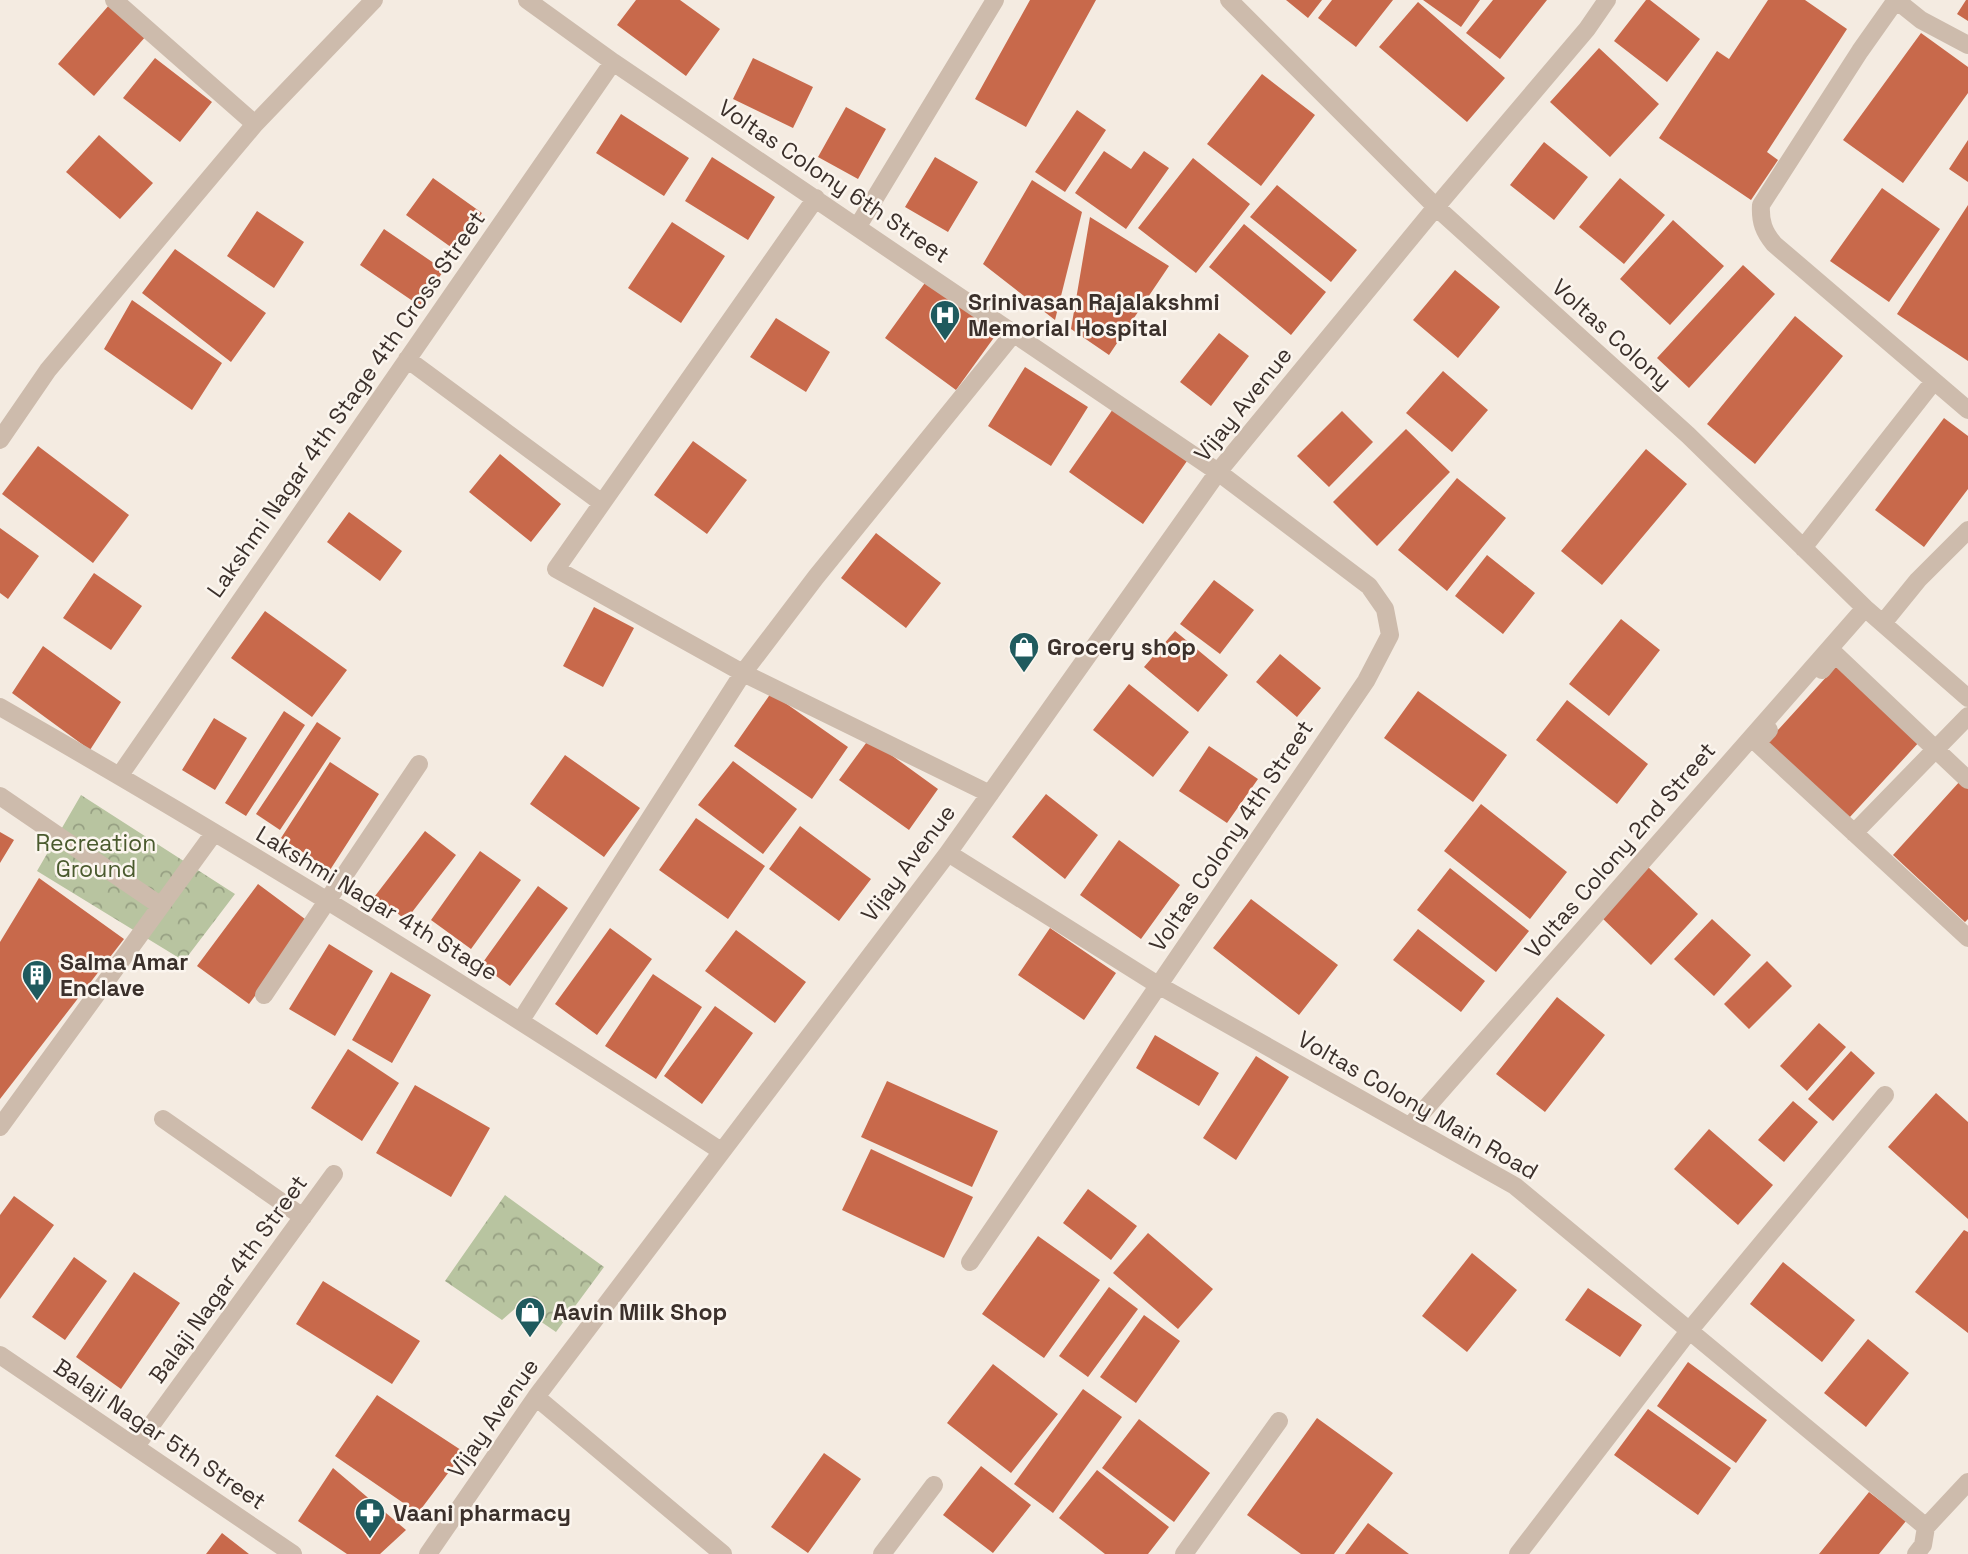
<svg xmlns="http://www.w3.org/2000/svg" width="1968" height="1554" viewBox="0 0 1968 1554" font-family="'Space Grotesk',sans-serif">
  <style>
    .park { fill: url(#park-crowns) }
    .building { fill: #c8694b }
    .lines { fill: none; stroke-linecap: round; stroke-linejoin: round }
    .minor { stroke: #cdbbac; stroke-width: 18 }
    .labels { text-anchor: middle; stroke-width: 5; stroke-linejoin: round; paint-order: stroke }
    .street-label { font-size: 23px; fill: #3b302b; stroke: #fbf5ee }
    .poi-label { font-size: 23px; font-weight: bold; fill: #3b302b; stroke: #fbf5ee; text-anchor: start }
    .park-label { font-size: 23px; fill: #4a5a2e; stroke: #fbf5ee }
  </style>
  <defs>
    <pattern id="park-crowns" width="20" height="18" patternUnits="userSpaceOnUse" patternTransform="scale(1.75)"><rect width="20" height="18" fill="#b8c4a0"/><path d="M2 6a3 3 0 1 1 6 0M12 15a3 3 0 1 1 6 0" fill="none" stroke="#97a083"/></pattern>
  </defs>
  <rect width="100%" height="100%" fill="#f4ebe1"/>
  <!-- park -->
  <path class="park" d="M81,795L235,894L184,961L37,871Z
    M505,1195L604,1267L556,1332L518,1306L502,1320L445,1281Z"/>
  <!-- building -->
  <path class="building" d="M636,0H680L720,29L686,76L617,25Z
    M1030,0H1096L1026,127L975,99Z
    M1286,0H1322L1308,18Z
    M1332,0H1393L1356,47L1318,18Z
    M1423,0H1480L1461,27Z
    M1493,0H1547L1500,59L1466,33Z
    M1646,0H1650L1700,39L1667,82L1614,41Z
    M1768,0H1805L1847,29L1767,152L1778,160L1751,200L1659,138L1717,51L1729,59Z
    M1966,0H1968V21L1957,14Z
    M1418,2L1505,78L1467,122L1379,47Z
    M110,4L146,36L94,96L58,64Z
    M1921,33L1968,67V93L1903,183L1843,140Z
    M1599,48L1659,104L1610,157L1550,102Z
    M155,58L212,102L180,142L123,98Z
    M753,58L813,87L793,128L733,99Z
    M1262,74L1315,115L1261,186L1207,144Z
    M846,107L886,129L858,179L818,157Z
    M1077,110L1106,130L1065,192L1035,172Z
    M621,114L689,158L664,196L596,153Z
    M99,135L153,183L120,219L66,172Z
    M1968,140V182L1949,169Z
    M1544,142L1588,177L1554,220L1510,185Z
    M1104,151L1131,169L1144,151L1169,168L1126,229L1075,193Z
    M712,157L775,197L748,240L685,201Z
    M935,157L978,182L948,232L905,207Z
    M1193,158L1250,204L1196,273L1138,228Z
    M433,178L482,213L455,250L406,215Z
    M1620,178L1665,215L1624,264L1579,227Z
    M1032,180L1082,212L1055,320L983,264Z
    M1277,185L1357,250L1331,282L1250,217Z
    M1882,188L1940,229L1889,302L1830,261Z
    M1968,205V361L1897,314Z
    M257,211L304,242L274,288L227,256Z
    M1090,217L1169,266L1109,355L1071,329Z
    M1673,220L1724,266L1670,325L1620,279Z
    M672,222L725,256L681,323L628,288Z
    M1244,224L1326,292L1291,335L1209,267Z
    M384,229L444,270L420,306L360,265Z
    M175,249L266,313L231,362L142,293Z
    M1743,265L1775,294L1689,388L1657,358Z
    M1455,270L1500,307L1458,358L1413,320Z
    M927,280L998,332L956,390L885,338Z
    M132,300L222,363L192,410L104,349Z
    M1795,316L1843,356L1755,464L1707,424Z
    M776,318L830,352L806,392L750,357Z
    M1219,333L1249,356L1211,406L1180,382Z
    M1025,367L1088,407L1051,466L988,426Z
    M1443,371L1488,410L1452,452L1406,413Z
    M1113,409L1187,461L1143,524L1069,472Z
    M1342,411L1373,442L1329,487L1297,456Z
    M1944,418L1968,436V489L1924,547L1875,510Z
    M1406,429L1450,472L1377,546L1333,502Z
    M693,441L747,480L707,534L654,495Z
    M38,446L129,515L93,563L2,494Z
    M1646,449L1687,484L1602,585L1561,551Z
    M500,454L561,504L531,542L469,492Z
    M1457,478L1506,518L1447,591L1398,550Z
    M349,512L402,551L380,581L327,542Z
    M0,528L39,556L8,599L0,593Z
    M876,533L941,583L906,628L841,578Z
    M1487,555L1535,593L1503,634L1455,596Z
    M94,573L142,606L111,650L63,618Z
    M1214,580L1254,610L1220,654L1180,624Z
    M594,607L634,628L603,687L563,666Z
    M265,611L347,670L312,717L231,658Z
    M1621,619L1660,650L1609,716L1569,684Z
    M1175,631L1228,675L1198,712L1144,667Z
    M43,646L121,702L90,750L12,693Z
    M1280,654L1321,688L1297,717L1256,682Z
    M1839,663L1921,740L1849,818L1767,742Z
    M1129,684L1189,732L1153,777L1093,730Z
    M1418,691L1507,755L1473,802L1384,738Z
    M771,693L848,747L812,799L734,746Z
    M1567,700L1648,764L1617,804L1536,740Z
    M284,711L305,725L246,816L225,803Z
    M214,718L247,738L215,790L182,770Z
    M317,722L341,738L280,830L256,814Z
    M869,739L938,789L909,830L839,780Z
    M1209,746L1258,779L1227,823L1179,791Z
    M565,755L640,808L604,857L530,804Z
    M733,761L797,809L763,854L698,805Z
    M330,762L379,794L330,870L281,838Z
    M1961,780L1968,787V919L1965,922L1893,855Z
    M1046,794L1098,835L1065,879L1012,837Z
    M1481,804L1567,872L1530,919L1444,851Z
    M696,818L765,866L728,919L659,870Z
    M800,826L871,879L839,921L769,869Z
    M425,831L456,855L406,920L375,896Z
    M0,832L14,840L0,863Z
    M1119,840L1180,885L1141,939L1080,895Z
    M480,851L521,880L471,949L431,920Z
    M1647,866L1698,914L1651,965L1600,916Z
    M1450,868L1529,931L1496,972L1417,910Z
    M39,878L124,939L0,1099V942Z
    M258,884L309,922L249,1004L197,966Z
    M538,886L568,908L510,986L481,965Z
    M1251,899L1338,965L1299,1015L1213,948Z
    M1712,919L1751,955L1714,996L1674,959Z
    M610,928L652,959L597,1035L555,1004Z
    M1050,928L1116,973L1084,1020L1018,975Z
    M1418,929L1485,981L1461,1012L1393,960Z
    M736,930L806,982L775,1023L705,971Z
    M329,944L373,971L335,1036L289,1009Z
    M1767,961L1792,986L1749,1029L1724,1004Z
    M391,972L431,995L392,1063L352,1040Z
    M653,974L702,1007L656,1079L605,1046Z
    M1557,997L1605,1035L1545,1112L1496,1074Z
    M715,1006L753,1033L702,1104L664,1076Z
    M1819,1023L1846,1047L1807,1091L1780,1066Z
    M1155,1035L1219,1073L1199,1106L1136,1068Z
    M348,1049L399,1083L362,1141L311,1108Z
    M1851,1051L1875,1073L1833,1121L1808,1099Z
    M1256,1056L1289,1077L1236,1160L1203,1138Z
    M887,1081L998,1131L972,1187L861,1137Z
    M415,1085L490,1128L451,1197L376,1153Z
    M1936,1093L1968,1122V1219L1888,1147Z
    M1793,1101L1818,1122L1784,1162L1758,1140Z
    M1709,1129L1773,1185L1738,1225L1674,1169Z
    M871,1149L973,1197L944,1258L842,1210Z
    M1088,1189L1137,1226L1111,1260L1063,1223Z
    M14,1196L54,1225L0,1299V1215Z
    M1964,1230L1968,1232V1333L1915,1292Z
    M1148,1233L1213,1289L1178,1329L1113,1273Z
    M1038,1236L1100,1280L1044,1358L982,1314Z
    M1472,1253L1517,1290L1467,1352L1422,1316Z
    M74,1257L107,1281L65,1340L32,1317Z
    M1783,1262L1855,1320L1822,1362L1750,1304Z
    M134,1272L180,1303L121,1389L76,1357Z
    M323,1281L420,1341L392,1384L296,1324Z
    M1109,1287L1138,1309L1088,1377L1059,1356Z
    M1588,1288L1642,1325L1620,1357L1565,1320Z
    M1144,1315L1180,1341L1136,1403L1100,1377Z
    M1868,1339L1909,1373L1866,1427L1824,1393Z
    M1688,1362L1767,1420L1736,1463L1657,1406Z
    M993,1364L1058,1414L1011,1473L947,1423Z
    M1083,1389L1122,1417L1053,1513L1014,1484Z
    M377,1395L464,1452L418,1513L335,1456Z
    M1648,1409L1731,1468L1698,1515L1614,1455Z
    M1317,1418L1393,1473L1334,1554H1301L1247,1515Z
    M1139,1419L1210,1473L1174,1522L1102,1468Z
    M824,1453L861,1479L808,1553L771,1527Z
    M981,1466L1031,1505L993,1553L943,1515Z
    M333,1468L406,1530L380,1554H347L298,1521Z
    M1097,1470L1169,1527L1148,1554H1105L1059,1518Z
    M1869,1492L1906,1521L1879,1554H1819Z
    M1368,1523L1409,1554H1345Z
    M222,1533L249,1554H206Z"/>
  <g class="lines">
    <!-- minor -->
    <path class="minor" d="M114,0L255,124
      M527,0L613,62L1218,472L1369,586L1385,609L1390,635L1366,681L970,1262
      M1229,0L1436,207L1688,435L1865,608L1968,698
      M1896,0L1860,51L1761,205C1760,222 1764,232 1774,244L1968,410
      M1896,0L1921,20L1968,45
      M816,198L556,569L743,673L990,794
      M858,226L995,0
      M407,359L602,503
      M0,440L48,370L255,124L374,0
      M1803,548L1934,381
      M1883,623L1918,580L1968,530
      M1822,670L1835,654L1968,780
      M0,707C245,847 485,996 721,1151
      M1769,730L1757,743L1968,938
      M120,775L613,62
      M0,796L161,906
      M1854,833L1968,716
      M948,853L1158,985L1515,1186L1926,1527
      M264,995L419,764
      M521,1020L743,673L816,577L1014,333
      M163,1119L303,1217
      M1411,1125L1865,608
      M0,1127L214,833
      M0,1355L293,1554
      M536,1397L723,1554
      M136,1446L334,1174
      M428,1554L536,1397L948,853L1218,472L1436,207L1587,29L1607,0
      M882,1554L934,1485
      M1184,1554L1279,1421
      M1518,1554L1689,1331L1885,1095
      M1916,1554L1923,1545L1926,1527L1968,1482"/>
  </g>
  <!-- icons -->
  <defs>
    <g id="hospital-pin" transform="scale(1.575)"><path d="M0 17L-7.5 6A9.5 9.5 0 1 1 7.5 6Z" fill="#1f5a5e" stroke="#fbf5ee"/><path d="M-5-5h3v3.5h4V-5h3V5h-3V1.5h-4V5h-3Z" fill="#fff"/></g>
    <g id="shop-pin" transform="scale(1.575)"><path d="M0 17L-7.5 6A9.5 9.5 0 1 1 7.5 6Z" fill="#1f5a5e" stroke="#fbf5ee"/><path d="M-5-2.5h2.3a2.7 3.5 0 0 1 5.4 0H5L5.5 6h-11ZM-1.5-2.5h3a1.5 2.3 0 0 0-3 0Z" fill="#fff"/></g>
    <g id="building-pin" transform="scale(1.575)"><path d="M0 17L-7.5 6A9.5 9.5 0 1 1 7.5 6Z" fill="#1f5a5e" stroke="#fbf5ee"/><path d="M-4-6H4V6H1V3H-1V6H-4ZM-2.5-4.3h1.7v1.8h-1.7ZM.8-4.3h1.7v1.8H.8ZM-2.5-1h1.7V.8h-1.7ZM.8-1h1.7V.8H.8Z" fill="#fff"/></g>
    <g id="pharmacy-pin" transform="scale(1.575)"><path d="M0 17L-7.5 6A9.5 9.5 0 1 1 7.5 6Z" fill="#1f5a5e" stroke="#fbf5ee"/><path d="M-2-6h4v4h4v4h-4v4h-4v-4h-4v-4h4Z" fill="#fff"/></g>
  </defs>
  <g fill-rule="evenodd">
    <use href="#hospital-pin" x="945" y="315"/>
    <use href="#shop-pin" x="1024" y="647"/>
    <use href="#building-pin" x="37" y="975"/>
    <use href="#shop-pin" x="530" y="1312"/>
    <use href="#pharmacy-pin" x="370" y="1513"/>
  </g>
  <g class="labels">
    <!-- street labels -->
    <g class="street-label">
      <text transform="translate(834 181) rotate(34)" y="8">Voltas Colony 6th Street</text>
      <text transform="translate(1612 334) rotate(42)" y="8">Voltas Colony</text>
      <text transform="translate(346 404) rotate(-55)" y="8">Lakshmi Nagar 4th Stage 4th Cross Street</text>
      <text transform="translate(1243 404) rotate(-51)" y="8">Vijay Avenue</text>
      <text transform="translate(1231 836) rotate(-56)" y="8">Voltas Colony 4th Street</text>
      <text transform="translate(1620 850) rotate(-49)" y="8">Voltas Colony 2nd Street</text>
      <text transform="translate(908 863) rotate(-53)" y="8">Vijay Avenue</text>
      <text transform="translate(377 903) rotate(31)" y="8">Lakshmi Nagar 4th Stage</text>
      <text transform="translate(1418 1105) rotate(30)" y="8">Voltas Colony Main Road</text>
      <text transform="translate(228 1279) rotate(-54)" y="8">Balaji Nagar 4th Street</text>
      <text transform="translate(493 1418) rotate(-55)" y="8">Vijay Avenue</text>
      <text transform="translate(160 1434) rotate(34)" y="8">Balaji Nagar 5th Street</text>
    </g>
    <!-- poi labels -->
    <g class="poi-label">
      <text x="968" y="310">Srinivasan Rajalakshmi<tspan x="968" dy="26">Memorial Hospital</tspan></text>
      <text x="1047" y="655">Grocery shop</text>
      <text x="60" y="970">Salma Amar<tspan x="60" dy="26">Enclave</tspan></text>
      <text x="553" y="1320">Aavin Milk Shop</text>
      <text x="393" y="1521">Vaani pharmacy</text>
    </g>
    <!-- park labels -->
    <g class="park-label">
      <text x="96" y="851">Recreation<tspan x="96" dy="26">Ground</tspan></text>
    </g>
  </g>
</svg>
